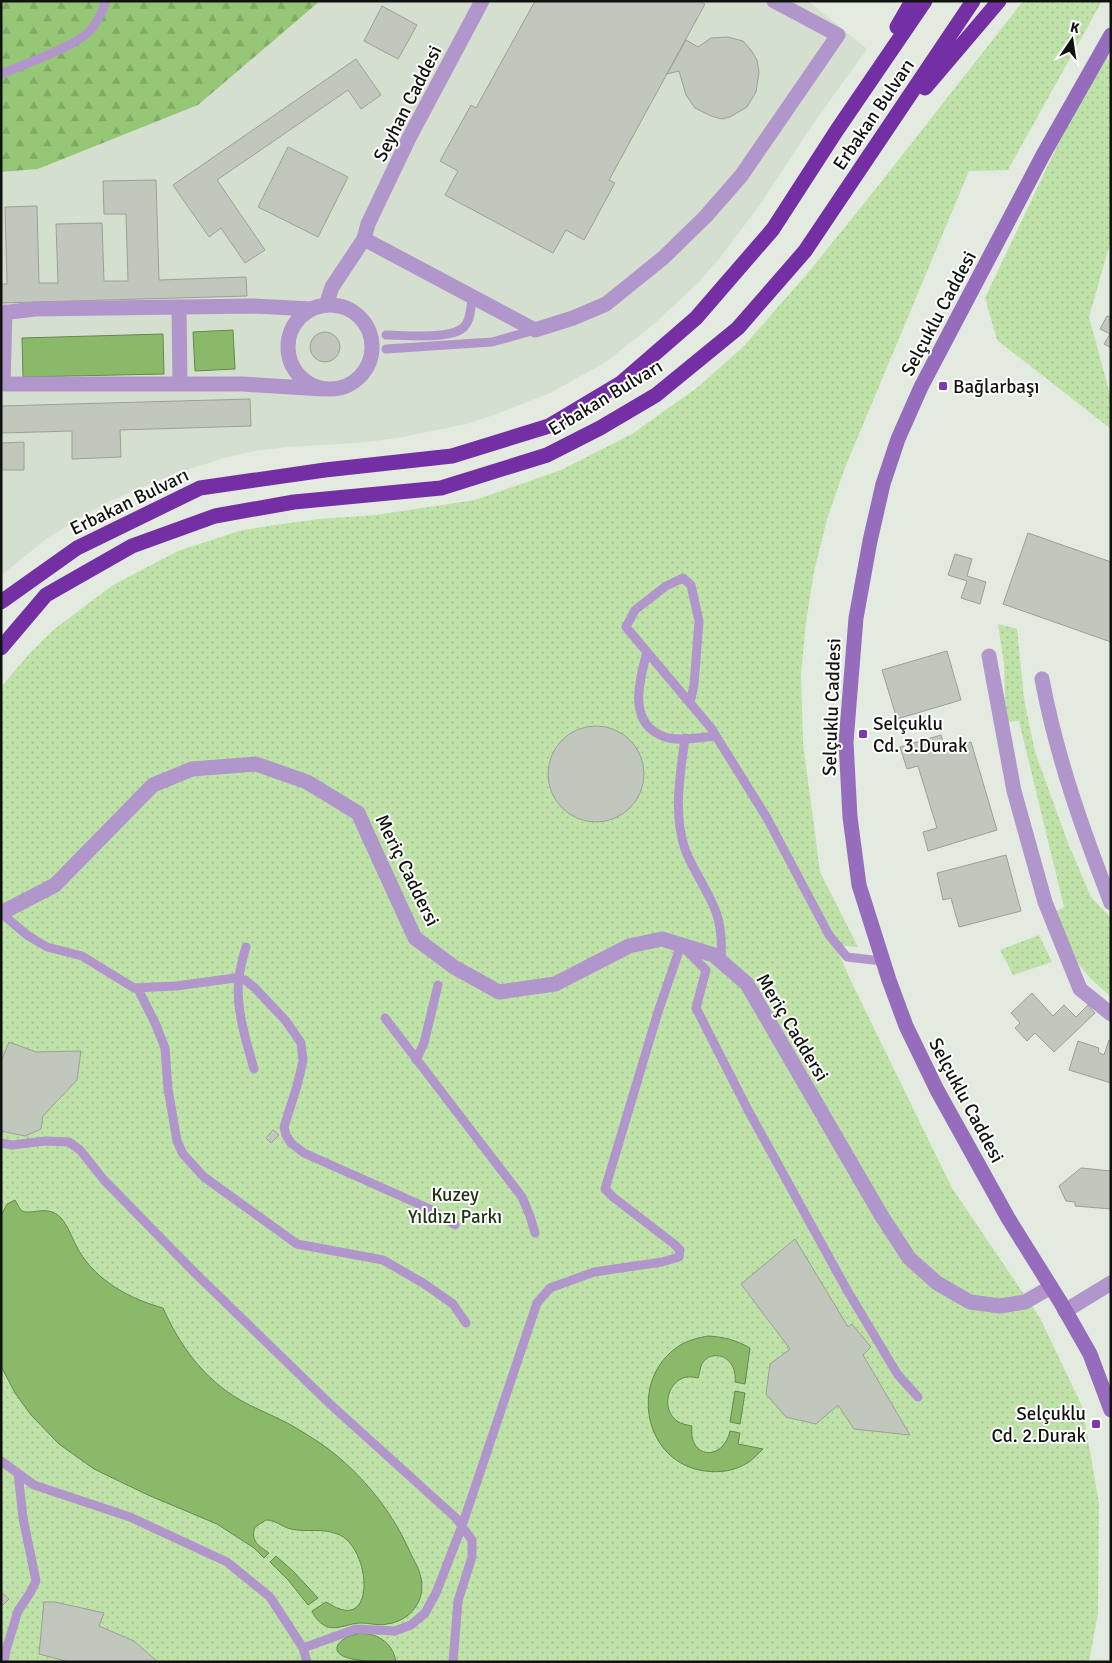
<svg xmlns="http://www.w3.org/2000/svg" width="1112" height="1663" viewBox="0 0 1112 1663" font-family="Signika,sans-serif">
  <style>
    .built { fill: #d5dfcf }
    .grass { fill: url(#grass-dots) }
    .forest { fill: url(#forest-firs) }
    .water { fill: #8aba69; stroke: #66884e }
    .building { fill: #c1c7bd; stroke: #9aa096 }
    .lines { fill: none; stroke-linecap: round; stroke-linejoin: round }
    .lane { stroke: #b196cb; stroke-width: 9 }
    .street { stroke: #b196cb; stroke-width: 15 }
    .secondary { stroke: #966dbc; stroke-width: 15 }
    .highway { stroke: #732fa3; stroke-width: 15 }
    .poi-dot { fill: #7c3aae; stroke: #fff; stroke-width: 2 }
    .labels { text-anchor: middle; stroke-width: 4; stroke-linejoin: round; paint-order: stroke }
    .street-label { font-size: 19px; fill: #111310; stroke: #fff }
    .poi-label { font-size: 19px; fill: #111310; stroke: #fff; text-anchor: start }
    .park-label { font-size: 19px; fill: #1f3211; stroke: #fff }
  </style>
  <defs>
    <pattern id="grass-dots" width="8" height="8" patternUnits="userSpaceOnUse" patternTransform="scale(1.25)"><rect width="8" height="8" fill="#bfe2a9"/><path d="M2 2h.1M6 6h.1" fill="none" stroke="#a3c190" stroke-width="1.8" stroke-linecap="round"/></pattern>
    <pattern id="forest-firs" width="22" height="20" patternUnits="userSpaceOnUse" patternTransform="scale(1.25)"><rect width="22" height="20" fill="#96c776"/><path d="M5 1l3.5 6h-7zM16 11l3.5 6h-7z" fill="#80aa65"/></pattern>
  </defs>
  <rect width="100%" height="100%" fill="#e3eadf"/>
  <!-- built -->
  <path class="built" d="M320,1H808L867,49L813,124L759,206L719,259L698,283L655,323L606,362L550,393L494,415L466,424L398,438L358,443L287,447L255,451L228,457L176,473L110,501L78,519L46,539L1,576V172L38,169L198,105Z"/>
  <!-- grass -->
  <path class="grass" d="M1023,1H1102L1008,170L969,171L844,470L827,519L814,572L806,622L801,674L803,743L820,872L858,947L835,945L849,977L952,1188L1040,1318L1082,1406L1099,1503L1098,1613L1089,1662H1V687L30,653L52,631L85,606L113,585L178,551L239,531L268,526L319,519L376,515L475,500L561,470L632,434L698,387L744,346L812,268L878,186Z
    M1106,55L1111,66V240L1089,317L1111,398V429L997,340L985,298L1061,138Z
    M998,624L1017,629L1024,699L1035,752L1068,843L1091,897L1111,918V997L1090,978L1077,962L1055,912L1064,907L1019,721L1006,722L1004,664Z
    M1039,935L1052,962L1013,975L1000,950Z"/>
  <!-- forest -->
  <path class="forest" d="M1,1H320L198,105L38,169L1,172Z"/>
  <!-- water -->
  <path class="water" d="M233,330L235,369L195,371L193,332Z
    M163,334L164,374L23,377L22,338Z
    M15,1200C17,1203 19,1208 21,1210C29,1217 47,1203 61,1218C69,1227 73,1241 79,1251C97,1281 130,1299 163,1308C180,1346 203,1378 240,1400C252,1407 265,1412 277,1418C291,1424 304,1433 317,1441C356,1467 390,1507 409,1550C413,1559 419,1568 421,1578C426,1601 410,1621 387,1624C378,1626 370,1623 361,1623C349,1623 339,1630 328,1627C320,1624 315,1618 312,1611L326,1602C331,1604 335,1608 340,1609C375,1621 369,1550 340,1535C322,1527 308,1533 291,1529C282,1527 276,1520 266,1520L255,1527C250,1541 259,1546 269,1553L264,1558L254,1548L217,1524L148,1495L94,1469L59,1444L31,1415L15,1393L1,1366V1216L7,1204Z
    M708,1336C724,1337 736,1340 750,1348L745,1384L735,1382C738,1355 709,1347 701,1366C700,1370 699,1375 698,1378C693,1377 688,1376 683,1378C666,1385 662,1410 677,1421C681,1424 687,1425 692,1426C688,1459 723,1462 730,1431L740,1433L738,1444L763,1449C759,1453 754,1458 749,1462C735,1471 721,1473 705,1471C643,1463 628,1379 679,1346C688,1340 698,1338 708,1336Z
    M735,1391L745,1393L740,1424L730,1422Z
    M276,1556L294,1572L318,1598L308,1605L289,1581L270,1562Z
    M356,1634C375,1631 393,1642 396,1662C386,1662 333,1663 337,1647C339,1640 349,1636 356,1634Z"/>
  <!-- building -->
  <path class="building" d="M535,1H699L705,4L609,180L615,183L584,240L566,230L553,253L445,195L458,171L440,161L471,105L476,108Z
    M382,6L417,25L398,59L364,41Z
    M728,37L743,41L751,50L757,60L759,72L756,92L747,107L730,117L722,119L711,116L695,108L686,95L679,71L667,74L686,40L698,47L711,38Z
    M356,59L381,95L361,109L348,90L217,180L265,250L245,263L221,228L209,237L173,185Z
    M288,147L348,177L318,237L258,207Z
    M156,180L159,280L246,277L247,296L1,303V284H7L5,207L37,206L39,283H58L56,224L102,223L104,281H128L126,214H104L103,181Z
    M1107,316L1111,317V348L1104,344L1110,334L1100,329Z
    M310 347a15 15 0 1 1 30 0a15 15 0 1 1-30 0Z
    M250,399L251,426L120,430L121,457L72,459V431L1,433V406Z
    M24,442V470H1V443Z
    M1028,533L1111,562V642L1003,604Z
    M955,554L972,559L967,576L986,582L980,604L961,598L967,581L948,575Z
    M947,651L961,700L897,719L882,670Z
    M548 774a48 48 0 1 1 96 0a48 48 0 1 1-96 0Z
    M941,735L945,749L971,742L997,830L928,851L923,832L937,828L918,766L907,769L900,747Z
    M1006,855L1021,911L959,927L951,898L943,900L937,873Z
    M1032,993L1053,1016L1064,1005L1076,1017L1088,1005L1095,1013L1054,1052L1035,1033L1027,1041L1015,1028L1020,1023L1011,1013Z
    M1109,1040L1111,1041V1083L1069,1070L1078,1041L1099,1048L1098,1052L1104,1055Z
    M9,1042L36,1052L81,1051L77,1080L43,1116L41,1129L25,1136L1,1131V1062Z
    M273,1130L279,1135L271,1143L266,1138Z
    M1081,1168L1111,1171V1209L1075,1206V1202L1066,1201L1059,1186Z
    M795,1239L848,1327L852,1324L871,1347L863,1355L910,1435L854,1429L838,1405L816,1424L786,1417L766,1394L770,1364L790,1349L741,1284Z
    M1,1592L9,1599L1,1607Z
    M44,1602H55L104,1613L99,1626L134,1641L158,1662H69L39,1654Z"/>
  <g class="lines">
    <!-- lane -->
    <path class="lane" d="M1,74C25,64 71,48 89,32C97,24 102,12 106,1
      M386,335C404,335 451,340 464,327C471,320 471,306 472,297
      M386,349L492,342L535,330
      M647,652C639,682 627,724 665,737C678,742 702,737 716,736
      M690,703L694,685L699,621L691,585L683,578L666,586L635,610L626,627L711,728L767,818L829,935L847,957L882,961
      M685,738C680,775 673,814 685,849C693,871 708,890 716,912C722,928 722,945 721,962
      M1,913L27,935L47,947L82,956L134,988L176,986L235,978L245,980L255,988L286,1021L301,1043L303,1061L297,1086L284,1127L286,1135L291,1143L304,1153L432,1210L455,1225
      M246,947C243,957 240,968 239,978C235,1006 246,1041 254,1069
      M138,989L156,1025L165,1048L168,1089L177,1141L183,1154L204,1177L297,1244L383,1260L423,1283L453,1304L466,1323
      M385,1018L522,1197L530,1216L535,1233
      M416,1060L424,1043L438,985
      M1,1143L12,1145L45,1141L69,1142L80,1150L104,1180L192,1270L330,1404L456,1518L472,1540V1557L458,1601L453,1662
      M1,1461L34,1485L130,1517L227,1562L270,1597L303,1648L307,1662
      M303,1648L356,1629L395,1631L411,1625L425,1613L436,1593L462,1526L537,1303L550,1288L594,1272L662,1262L679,1257L680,1250L674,1244L613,1197L605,1189L658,1012L681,945L706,970L696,1008L748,1110L847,1290L898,1375L918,1397
      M4,1662L6,1650L18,1611L30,1593L36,1581L23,1518L18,1473"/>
    <!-- street -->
    <path class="street" d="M482,1L409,138L368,224L364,239L535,330L573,318L606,304L663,258L706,216L741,176L838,35L774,1
      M288 347a42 42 0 1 1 84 0a42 42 0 1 1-84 0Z
      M326,305L332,287L364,239
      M179,307L180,384
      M1,313L35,309L253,306L312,309
      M1,384H242L323,389
      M3,384L5,312
      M989,656L1014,791L1045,902L1080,989L1111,1014
      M1042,679C1056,755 1083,831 1111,903
      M1,913L55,885L153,785L192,769L256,764L307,782L358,813L415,938L454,967L499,992L555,984L629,946L662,939L714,955L747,984L881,1215L909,1258L937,1283L970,1302L1000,1306L1025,1302L1051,1287
      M1065,1311L1111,1283"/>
    <!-- secondary -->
    <path class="secondary" d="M1111,35L1043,155L921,387L898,439L883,484L870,541L856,618L846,742L850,817L859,885L889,980L906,1026L937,1090L1008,1218L1061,1303L1090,1354L1111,1410"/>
    <!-- highway -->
    <path class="highway" d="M897,27L912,1
      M925,88L999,1
      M1,602L77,548L200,488L325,470L452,456L549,426L621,383L696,318L773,229L837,130L925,1
      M1,648L46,595L132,546L215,516L294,502L441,488L547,455L600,428L656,395L738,328L805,251L973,1"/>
  </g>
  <!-- markers -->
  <g class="poi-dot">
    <rect x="938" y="381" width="10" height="10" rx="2.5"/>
    <rect x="858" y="729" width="10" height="10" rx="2.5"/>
    <rect x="1091" y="1419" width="10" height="10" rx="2.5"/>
  </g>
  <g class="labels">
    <!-- street labels -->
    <g class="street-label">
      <text transform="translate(407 103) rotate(-63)" y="7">Seyhan Caddesi</text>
      <text transform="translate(873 114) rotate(-56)" y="7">Erbakan Bulvarı</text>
      <text transform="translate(938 313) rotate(-62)" y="7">Selçuklu Caddesi</text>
      <text transform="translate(605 397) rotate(-31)" y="7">Erbakan Bulvarı</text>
      <text transform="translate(129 501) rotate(-26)" y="7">Erbakan Bulvarı</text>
      <text transform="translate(831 707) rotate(-88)" y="7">Selçuklu Caddesi</text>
      <text transform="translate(408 870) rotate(64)" y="7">Meriç Caddersi</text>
      <text transform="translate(793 1027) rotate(59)" y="7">Meriç Caddersi</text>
      <text transform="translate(967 1100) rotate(62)" y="7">Selçuklu Caddesi</text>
    </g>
    <!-- poi labels -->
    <g class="poi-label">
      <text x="953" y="393">Bağlarbaşı</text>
      <text x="873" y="730">Selçuklu<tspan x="873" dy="22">Cd. 3.Durak</tspan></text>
      <text x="1086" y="1420" text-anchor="end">Selçuklu<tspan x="1086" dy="22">Cd. 2.Durak</tspan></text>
    </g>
    <!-- park labels -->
    <g class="park-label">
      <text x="455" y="1201">Kuzey<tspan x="455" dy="22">Yıldızı Parkı</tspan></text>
    </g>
  </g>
  <!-- border -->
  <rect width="1112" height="1663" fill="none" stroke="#111310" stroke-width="5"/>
  <!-- north arrow -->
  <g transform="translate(1072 40) rotate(13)" stroke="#ffffff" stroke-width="4" paint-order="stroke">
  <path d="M0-4L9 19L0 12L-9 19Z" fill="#111310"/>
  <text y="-8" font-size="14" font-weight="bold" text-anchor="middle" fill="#111310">K</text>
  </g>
</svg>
